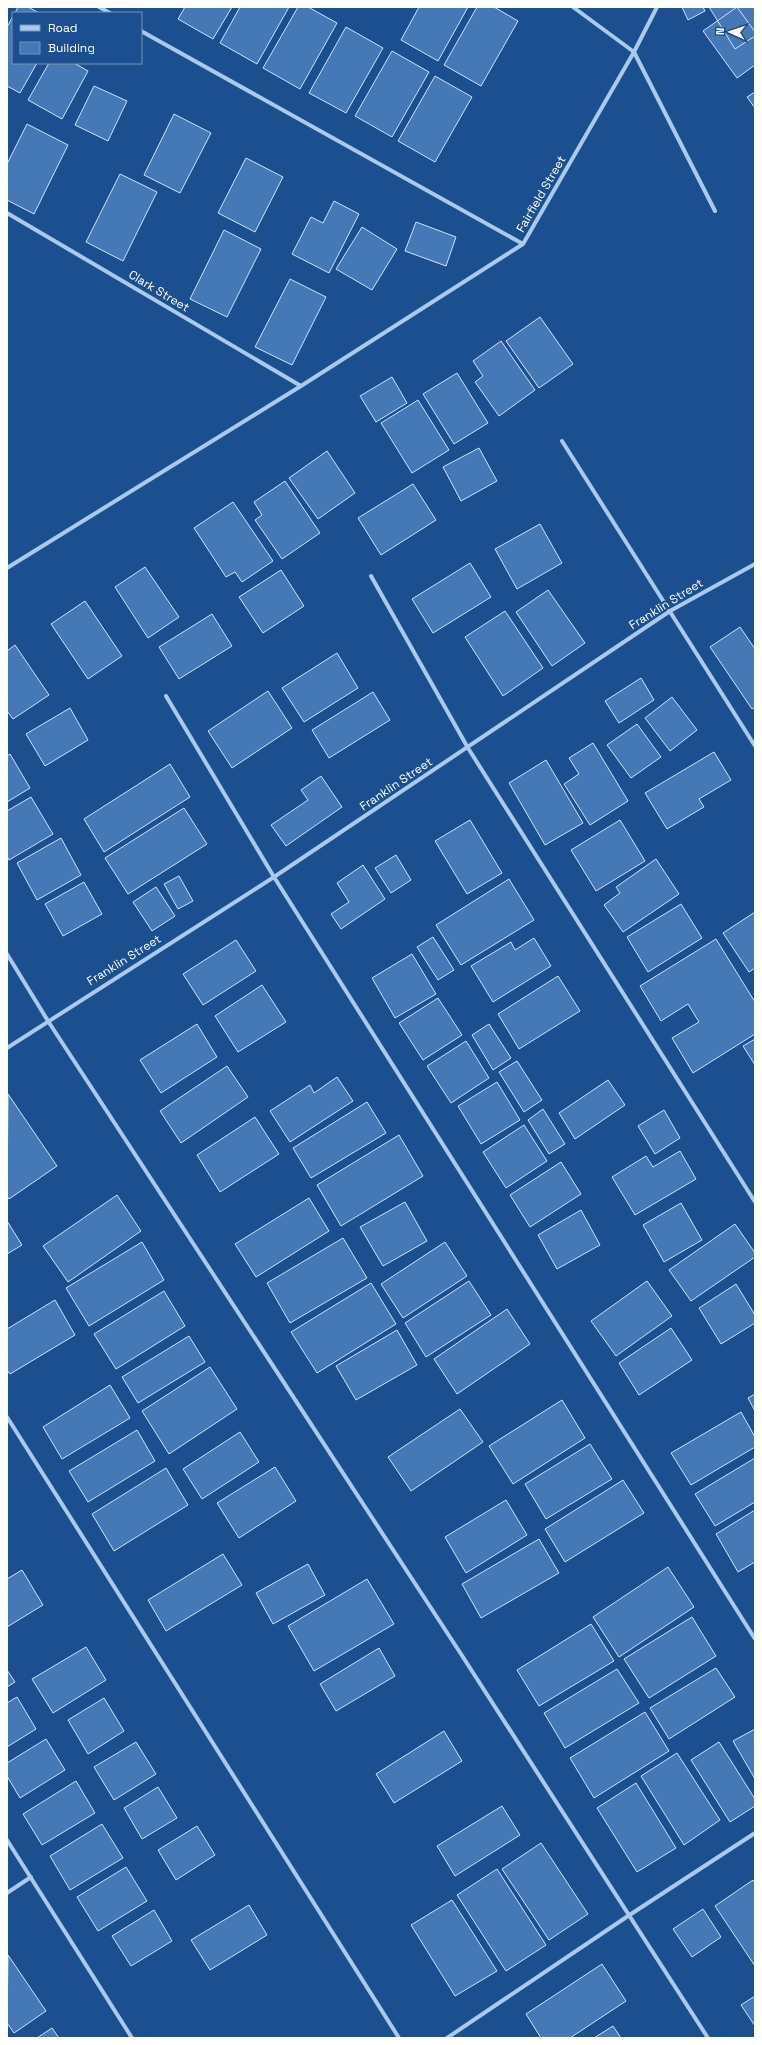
<svg xmlns="http://www.w3.org/2000/svg" width="762" height="2045" viewBox="0 0 762 2045" font-family="'Space Grotesk',sans-serif">
  <style>
    .building { fill: #4478b7; stroke: #cfe3fa }
    .lines { fill: none; stroke-linecap: round; stroke-linejoin: round }
    .minor { stroke: #a9c9ee; stroke-width: 4 }
    .labels { text-anchor: middle; stroke-width: 4; stroke-linejoin: round; paint-order: stroke }
    .street-label { font-size: 12px; fill: #fff; stroke: #1b4f8f }
  </style>
  <rect width="100%" height="100%" fill="#1b4f8f"/>
  <!-- building -->
  <path class="building" d="M18,7H28L39,13H15Z
    M185,7H232L213,39L178,19Z
    M240,7H289L257,64L220,43Z
    M298,7H308L337,23L300,89L263,68Z
    M419,7H468L438,61L401,40Z
    M477,7H494L518,21L481,86L444,65Z
    M682,7H703L705,11L688,20Z
    M709,7H755V36L735,49Z
    M737,7L755,32V65L737,78L703,31Z
    M13,16V63H37L20,93L7,86V27Z
    M346,27L383,48L346,113L309,93Z
    M392,51L429,72L392,137L355,116Z
    M49,63H74L88,71L62,119L28,100Z
    M435,76L472,97L435,162L398,141Z
    M94,86L127,101L108,141L75,125Z
    M755,92V108L747,97Z
    M174,114L211,133L180,193L144,175Z
    M27,124L68,145L34,214L7,200V164Z
    M246,158L283,177L255,232L218,213Z
    M120,174L157,192L123,261L86,242Z
    M334,201L359,214L329,273L292,254L311,217L323,223Z
    M416,222L456,237L446,266L405,251Z
    M362,227L397,249L372,290L336,269Z
    M224,230L261,249L227,317L190,299Z
    M290,279L326,297L292,365L255,347Z
    M540,317L573,364L539,388L506,341Z
    M501,341L535,390L499,416L475,382L483,376L473,361Z
    M457,373L488,423L454,444L423,394Z
    M392,377L407,403L376,422L360,396Z
    M418,400L449,450L412,473L381,423Z
    M479,448L497,481L461,501L443,467Z
    M327,451L355,493L318,519L289,478Z
    M285,481L320,533L282,559L255,520L262,515L254,502Z
    M413,484L436,520L381,555L358,518Z
    M233,502L273,561L242,582L235,572L226,577L194,528Z
    M540,524L562,563L517,589L495,549Z
    M470,563L491,597L433,633L412,599Z
    M145,567L179,617L148,638L115,587Z
    M281,570L304,606L263,633L239,597Z
    M548,590L585,643L552,666L516,612Z
    M85,601L122,656L88,679L51,624Z
    M505,611L543,668L503,696L465,637Z
    M212,614L232,646L179,679L159,647Z
    M740,627L755,649V707L752,709L710,647Z
    M15,645L49,695L13,719L7,711V651Z
    M337,653L358,688L304,722L282,688Z
    M641,678L654,700L619,723L605,701Z
    M268,691L292,728L232,768L208,731Z
    M373,692L390,720L329,758L312,730Z
    M672,697L697,730L670,751L645,718Z
    M70,708L88,740L45,766L26,734Z
    M637,724L661,757L631,778L607,745Z
    M593,743L628,801L590,825L564,784L579,774L569,758Z
    M714,752L731,780L699,799L704,807L667,829L645,793Z
    M10,754L30,788L7,802V756Z
    M546,760L583,823L545,845L509,783Z
    M170,764L190,797L104,852L84,819Z
    M321,776L342,807L286,846L271,825L308,800L301,790Z
    M31,797L53,834L9,860L7,856V811Z
    M184,808L207,844L128,894L105,858Z
    M470,820L502,873L467,894L435,841Z
    M620,820L645,861L596,891L571,850Z
    M61,838L81,875L37,900L17,863Z
    M396,855L411,880L391,893L375,868Z
    M656,859L679,894L623,932L604,905L620,893L616,887Z
    M363,865L385,899L341,929L331,914L349,902L337,883Z
    M179,876L193,901L178,909L164,884Z
    M509,879L534,920L461,965L436,925Z
    M84,882L102,914L63,936L45,904Z
    M156,887L175,916L152,931L133,902Z
    M681,904L702,938L648,972L627,937Z
    M755,912V968L749,972L723,933Z
    M433,937L454,970L438,980L417,947Z
    M534,938L551,966L493,1002L471,966L511,942L515,950Z
    M716,939L755,1002V1034L693,1073L672,1038L699,1022L688,1004L661,1021L640,986Z
    M236,940L256,971L203,1005L183,974Z
    M412,954L436,994L395,1018L372,978Z
    M558,976L580,1011L519,1049L498,1014Z
    M262,985L286,1022L238,1052L215,1016Z
    M438,998L462,1035L423,1060L399,1023Z
    M197,1024L217,1057L161,1093L140,1060Z
    M489,1024L511,1058L493,1070L472,1035Z
    M755,1039V1065L743,1046Z
    M466,1041L489,1078L451,1103L427,1066Z
    M517,1061L542,1100L524,1112L499,1072Z
    M227,1066L248,1097L181,1143L160,1111Z
    M337,1077L353,1101L290,1142L270,1111L310,1085L314,1093Z
    M608,1080L625,1105L575,1139L559,1113Z
    M497,1082L520,1120L481,1144L458,1106Z
    M8,1094L57,1166L9,1199L7,1196Z
    M367,1102L386,1133L311,1178L293,1148Z
    M543,1109L565,1144L549,1154L528,1120Z
    M664,1110L680,1138L655,1154L638,1126Z
    M255,1117L279,1154L220,1192L197,1155Z
    M524,1125L547,1161L506,1188L483,1152Z
    M399,1135L423,1176L341,1226L317,1185Z
    M680,1151L696,1179L635,1215L612,1177L646,1156L653,1167Z
    M561,1162L581,1194L530,1227L510,1195Z
    M117,1195L141,1231L68,1282L43,1246Z
    M309,1198L329,1231L256,1277L235,1244Z
    M405,1202L427,1241L383,1266L360,1227Z
    M681,1203L702,1240L664,1262L643,1225Z
    M581,1210L600,1245L557,1269L538,1235Z
    M7,1221L22,1245L7,1254Z
    M735,1224L755,1253V1257L691,1301L669,1270Z
    M343,1238L367,1278L290,1323L267,1283Z
    M142,1242L164,1280L89,1326L66,1288Z
    M445,1242L467,1276L403,1318L381,1284Z
    M469,1281L491,1315L426,1357L405,1323Z
    M647,1281L672,1316L616,1356L591,1321Z
    M371,1283L396,1324L317,1373L291,1332Z
    M736,1284L755,1315V1323L721,1344L699,1308Z
    M164,1291L185,1326L116,1369L94,1334Z
    M55,1300L75,1335L10,1374L7,1370V1329Z
    M507,1309L530,1344L457,1394L434,1359Z
    M671,1328L692,1360L639,1395L619,1363Z
    M397,1330L417,1365L356,1400L336,1366Z
    M189,1336L205,1362L138,1403L122,1377Z
    M210,1367L237,1409L169,1454L142,1411Z
    M110,1385L130,1418L62,1459L43,1427Z
    M755,1394V1411L748,1398Z
    M562,1400L585,1438L513,1484L489,1446Z
    M460,1409L483,1442L411,1491L388,1457Z
    M741,1412L755,1437V1447L691,1485L671,1453Z
    M137,1430L155,1461L88,1502L69,1471Z
    M240,1432L259,1462L202,1499L183,1469Z
    M590,1444L612,1479L546,1519L525,1484Z
    M755,1458V1502L715,1526L695,1494Z
    M275,1467L296,1501L239,1538L217,1503Z
    M166,1468L188,1505L114,1551L92,1514Z
    M623,1480L644,1513L565,1562L545,1529Z
    M506,1500L527,1535L466,1573L445,1537Z
    M755,1510V1562L738,1572L716,1534Z
    M539,1539L559,1573L481,1618L462,1584Z
    M223,1554L242,1585L166,1631L148,1600Z
    M308,1564L325,1595L273,1624L256,1593Z
    M668,1567L694,1607L619,1657L593,1617Z
    M22,1570L43,1605L7,1627V1579Z
    M367,1579L394,1624L314,1671L288,1626Z
    M692,1617L716,1656L649,1698L624,1659Z
    M591,1624L614,1661L539,1706L517,1670Z
    M86,1647L106,1680L53,1713L32,1679Z
    M379,1648L395,1676L336,1711L320,1684Z
    M716,1668L735,1697L669,1739L650,1708Z
    M617,1669L639,1703L565,1748L544,1713Z
    M7,1670L15,1682L7,1687Z
    M17,1697L36,1729L7,1747V1703Z
    M104,1698L124,1731L88,1754L68,1720Z
    M645,1712L669,1751L594,1798L570,1758Z
    M755,1729V1779L733,1741Z
    M444,1731L462,1761L394,1803L376,1774Z
    M46,1739L65,1770L20,1798L7,1776V1763Z
    M136,1742L156,1774L114,1800L94,1767Z
    M719,1742L755,1799V1806L730,1822L691,1760Z
    M677,1753L720,1820L684,1845L641,1776Z
    M76,1781L95,1813L42,1845L23,1814Z
    M636,1783L676,1848L637,1872L597,1808Z
    M158,1787L177,1818L142,1839L124,1808Z
    M502,1806L520,1835L455,1876L437,1846Z
    M102,1824L123,1858L70,1890L50,1856Z
    M197,1826L215,1855L176,1880L158,1850Z
    M541,1843L588,1914L549,1940L502,1869Z
    M126,1867L147,1901L98,1931L77,1897Z
    M497,1869L546,1945L506,1971L457,1895Z
    M753,1880L755,1883V1966L715,1906Z
    M452,1900L497,1971L455,1996L411,1925Z
    M249,1905L267,1935L210,1970L191,1940Z
    M703,1909L721,1937L692,1957L673,1929Z
    M154,1910L172,1941L131,1966L112,1936Z
    M8,1955L46,2011L14,2033L7,2023Z
    M602,1964L626,2001L570,2038H541L526,2014Z
    M755,1996V2026L741,2005Z
    M613,2026L621,2038H594Z
    M52,2028L59,2038H37Z"/>
  <g class="lines">
    <!-- minor -->
    <path class="minor" d="M99,7L110,13
      M573,7L634,52L715,211
      M141,31L523,244
      M7,213L301,386
      M562,441L755,746
      M7,568L301,386L523,244L634,52L657,7
      M371,576L468,748L755,1202
      M166,696L274,877L755,1639
      M7,954L48,1021L461,1654L708,2038
      M7,1048L274,877L670,611L755,564
      M7,1417L399,2038
      M7,1840L132,2038
      M7,1893L31,1877
      M447,2038L628,1916L755,1833"/>
  </g>
  <g class="labels">
    <!-- street labels -->
    <g class="street-label">
      <text transform="translate(541 194) rotate(-60)" y="4">Fairfield Street</text>
      <text transform="translate(159 291) rotate(31)" y="4">Clark Street</text>
      <text transform="translate(666 604) rotate(-32)" y="4">Franklin Street</text>
      <text transform="translate(396 784) rotate(-34)" y="4">Franklin Street</text>
      <text transform="translate(124 960) rotate(-32)" y="4">Franklin Street</text>
    </g>
  </g>
  <!-- border -->
  <rect width="762" height="2045" fill="none" stroke="#ffffff" stroke-width="16"/>
  <!-- legend -->
  <rect x="12" y="12" width="130" height="52" fill="#1b4f8f" stroke="#7695bc"/>
  <rect x="20" y="25" width="20" height="6" fill="#a9c9ee" stroke="#7695bc"/>
  <text x="48" y="32" font-size="12" fill="#ffffff">Road</text>
  <rect x="20" y="42" width="20" height="12" fill="#4478b7" stroke="#7695bc"/>
  <text x="48" y="52" font-size="12" fill="#ffffff">Building</text>
  <!-- north arrow -->
  <g transform="translate(730 32) rotate(273)" stroke="#1b4f8f" stroke-width="3" paint-order="stroke">
  <path d="M0-3L7 15L0 10L-7 15Z" fill="#ffffff"/>
  <text y="-6" font-size="11" font-weight="bold" text-anchor="middle" fill="#ffffff">N</text>
  </g>
</svg>
